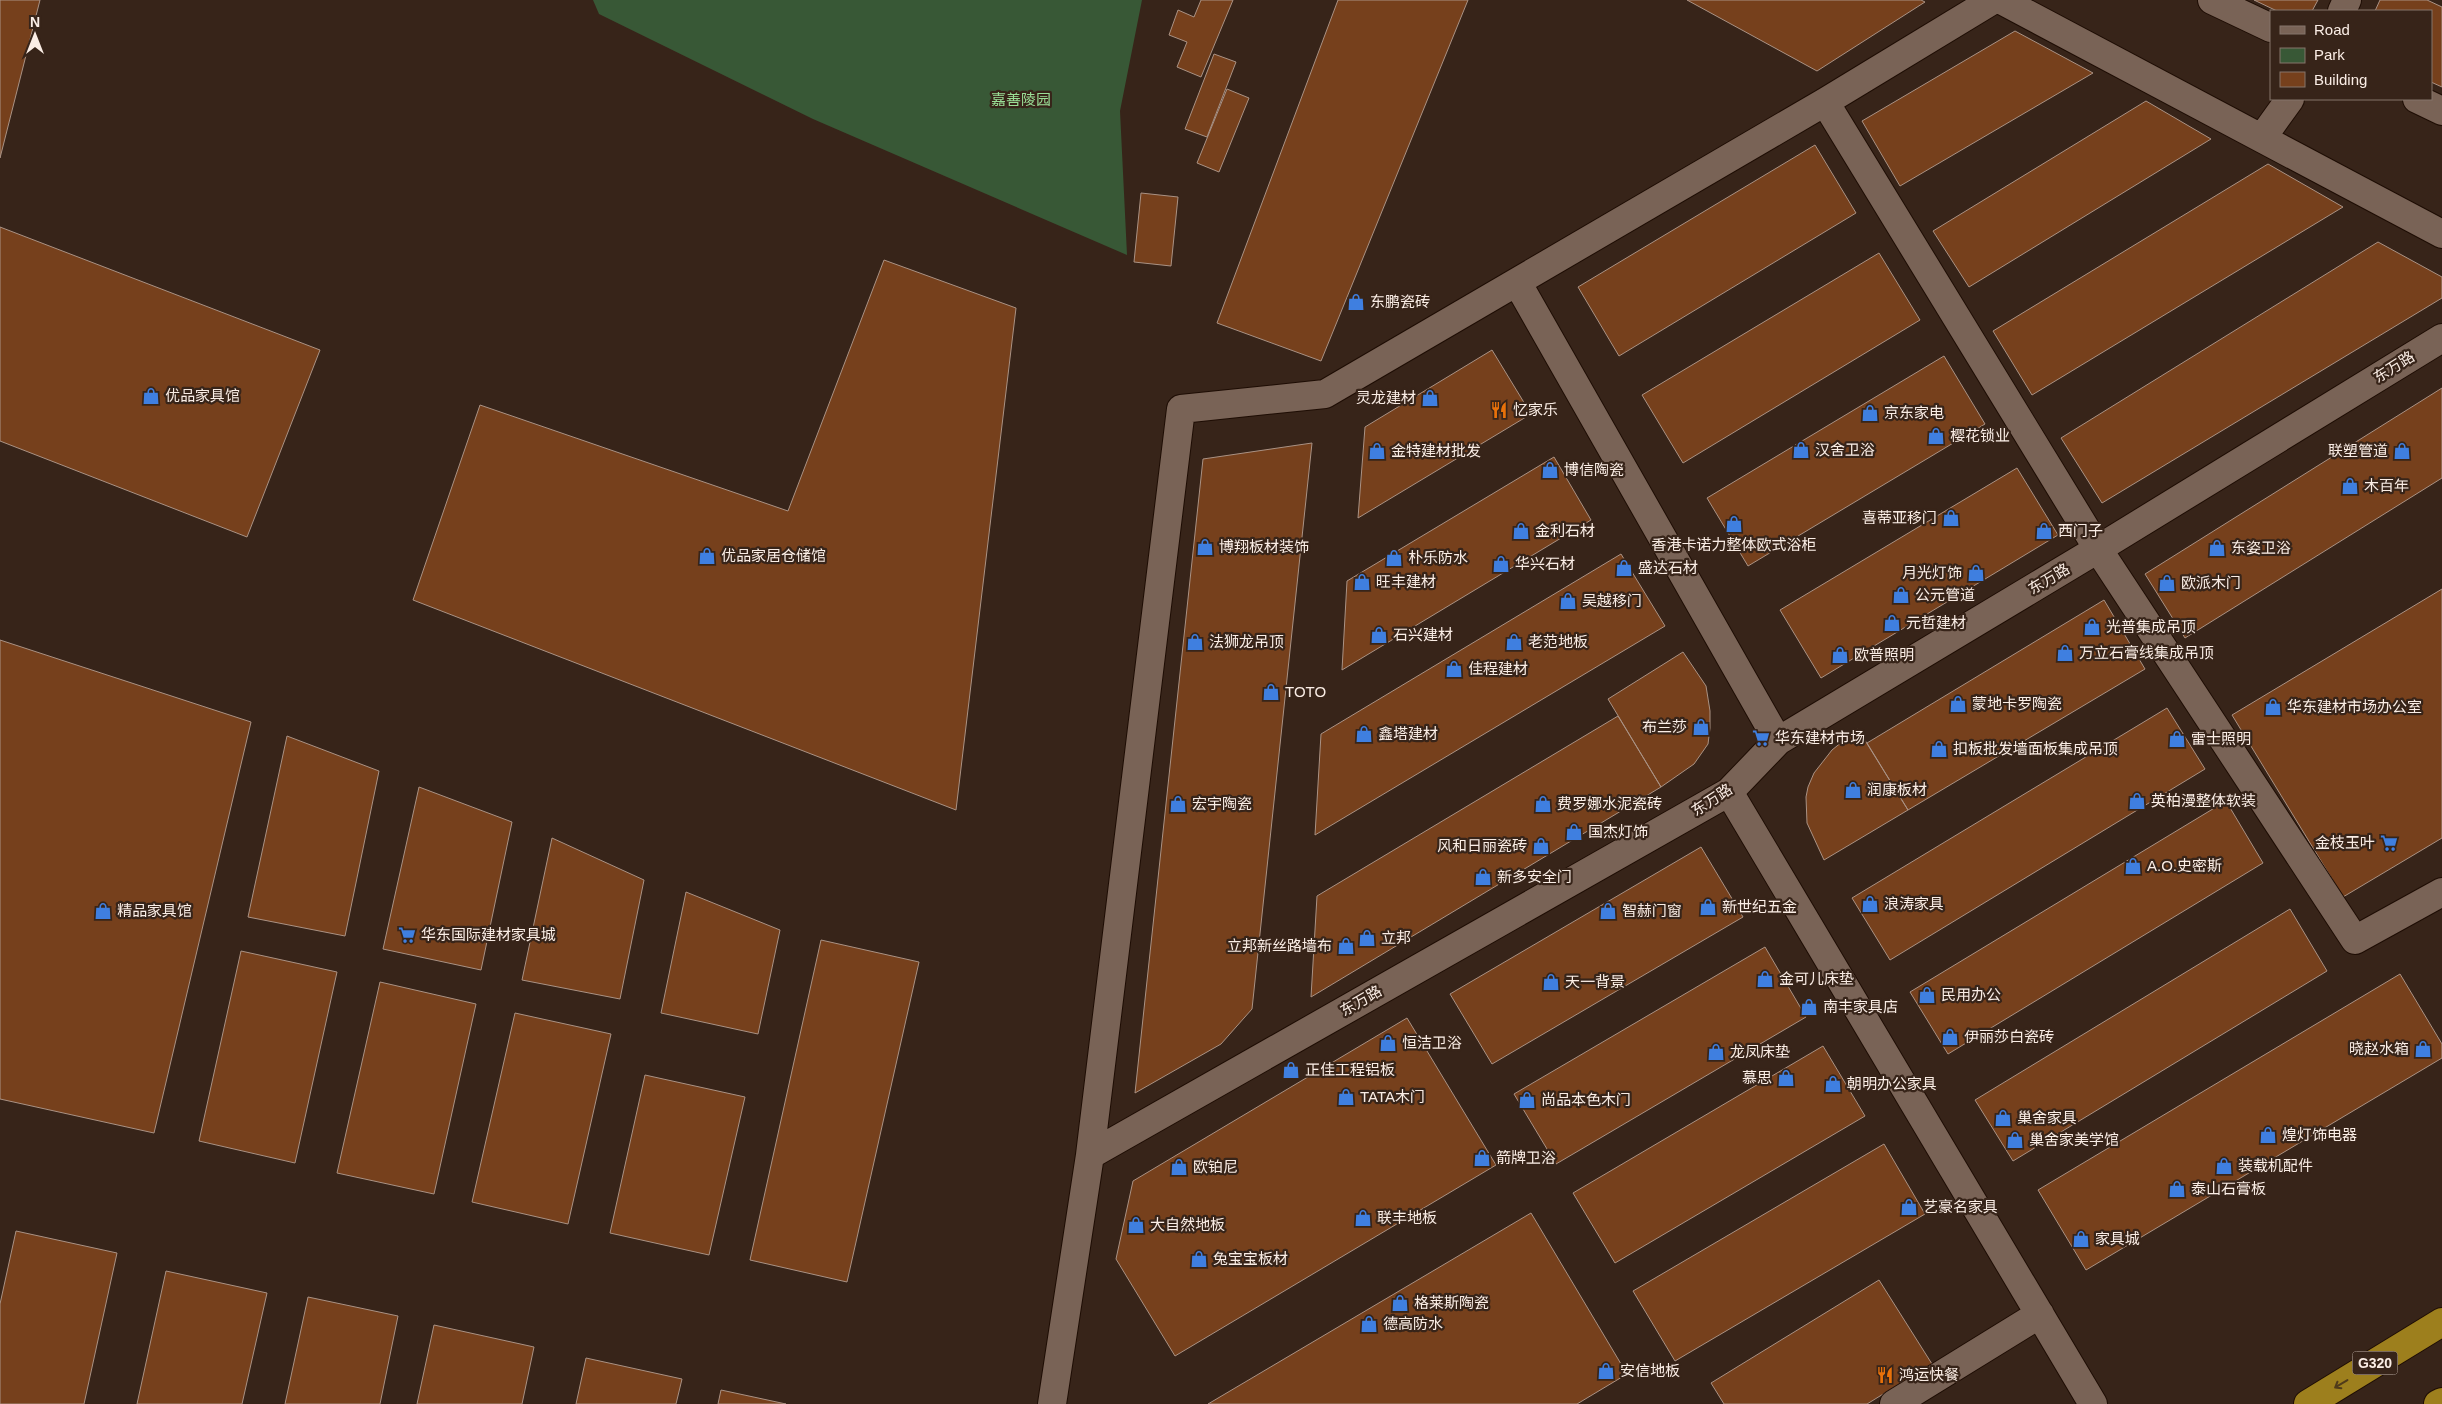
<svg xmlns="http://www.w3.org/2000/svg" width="2442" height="1404" viewBox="0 0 2442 1404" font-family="Helvetica,'Noto Sans SC',sans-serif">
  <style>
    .green { fill: #385836 }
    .building { fill: #76401c; stroke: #aa9284 }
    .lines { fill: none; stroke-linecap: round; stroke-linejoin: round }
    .minor-casing { stroke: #1e0d04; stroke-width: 30 }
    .highway-casing { stroke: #1e0d04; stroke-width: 30 }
    .minor { stroke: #796356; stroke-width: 28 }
    .highway { stroke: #9d7f1d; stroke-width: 28 }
    .oneway { stroke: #503b1a }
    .labels { text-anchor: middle; stroke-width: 4.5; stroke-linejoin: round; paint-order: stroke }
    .shield { fill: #372419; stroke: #c0b1a8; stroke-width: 1 }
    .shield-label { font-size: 14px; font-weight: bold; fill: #faede5 }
    .park-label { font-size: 15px; fill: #99de96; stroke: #372419 }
    .poi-label { font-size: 15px; fill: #faede5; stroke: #372419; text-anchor: start }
    .street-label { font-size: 15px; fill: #faede5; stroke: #372419 }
  </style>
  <rect width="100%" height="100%" fill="#372419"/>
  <!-- green -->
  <path class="green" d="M593,0H1142L1120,111L1127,255L813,119L599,14Z"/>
  <!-- building -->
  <path class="building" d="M0,0H40L0,158Z
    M1201,0H1233L1201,77L1177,67L1187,42L1169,35L1178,10L1194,17Z
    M1338,0H1468L1321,361L1217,323Z
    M1687,0H1921L1925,2L1817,71Z
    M2254,0H2318L2312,11H2277Z
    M2380,0H2427L2442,7V87L2431,82V11H2375Z
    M2015,31L2093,73L1900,186L1862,121Z
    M1214,54L1236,62L1207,137L1185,129Z
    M1227,89L1249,98L1219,172L1197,163Z
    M2146,101L2211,139L1969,287L1933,231Z
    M1815,145L1856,213L1619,356L1578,287Z
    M2268,164L2343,207L2032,395L1993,331Z
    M1141,193L1178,197L1171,266L1134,262Z
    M0,227L320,350L247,537L0,441Z
    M2378,242L2442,277V298L2102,503L2061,438Z
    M1879,253L1920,320L1683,463L1642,395Z
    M884,260L1016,308L956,810L413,600L480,405L788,511Z
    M1492,350L1531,414L1358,518L1365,427Z
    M1944,356L1985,424L1748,566L1707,498Z
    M2442,388V478L2185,638L2145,574Z
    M1312,443L1252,1009L1221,1044L1135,1093L1203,459Z
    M1554,457L1591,520L1342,670L1347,581Z
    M2017,468L2058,535L1821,678L1780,610Z
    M1621,554L1665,626L1315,835L1321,734Z
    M2442,589V838L2343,897L2232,715Z
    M2104,600L2145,669L1908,810L1867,743Z
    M0,640L251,722L154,1133L0,1099Z
    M1683,652L1706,686L1710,711V728L1708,744L1694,764L1661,787L1608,699Z
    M2167,708L2205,769L1890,960L1852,898Z
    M1618,716L1661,787L1311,997L1317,896Z
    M1858,729L1908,810L1824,860L1807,823L1806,797L1808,787L1814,773L1832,750Z
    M287,736L379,771L345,936L248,917Z
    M419,787L512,822L481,970L383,949Z
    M2226,801L2263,863L1948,1054L1910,992Z
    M552,838L644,880L620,999L522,980Z
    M1701,847L1743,917L1492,1064L1450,994Z
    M686,892L780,930L758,1034L661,1013Z
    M2290,909L2327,971L2013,1161L1975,1100Z
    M821,940L919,962L847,1282L750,1260Z
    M1765,947L1806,1017L1556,1164L1514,1094Z
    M241,951L337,972L295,1163L199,1141Z
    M2400,974L2442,1044V1058L2086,1270L2038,1190Z
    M380,982L476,1004L434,1194L337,1173Z
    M515,1013L611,1034L568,1224L472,1202Z
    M1407,1018L1496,1165L1175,1356L1116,1259L1133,1181Z
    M1823,1046L1865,1116L1615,1263L1573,1193Z
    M645,1075L745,1097L709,1255L610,1233Z
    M1884,1144L1925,1214L1675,1361L1633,1291Z
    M1531,1213L1627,1374L1577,1404H1208Z
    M16,1231L117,1253L84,1404H0V1304Z
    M166,1271L267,1293L242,1404H137Z
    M1879,1280L1932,1364L1867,1404H1724L1711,1383Z
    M308,1297L398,1316L380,1404H285Z
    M434,1325L534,1347L522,1404H417Z
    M586,1358L682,1379L676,1404H576Z
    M721,1390L786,1404H718Z"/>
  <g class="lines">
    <!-- minor casing -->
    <g class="minor-casing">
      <path id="minor" d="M2001,0L2442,234
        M2212,0L2271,28
        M2342,11L2347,0
        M2417,99L2442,111
        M1825,102L2098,549L2355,940L2442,892
        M2262,138L2290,99
        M1517,282L1778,741
        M1729,792L2093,1404
        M1090,1155L1729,792L1778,741L2098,549L2442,338
        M1052,1404L1090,1155L1181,409L1325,394L1825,102L1993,0
        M1894,1404L2040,1314"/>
    </g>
    <!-- highway casing -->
    <g class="highway-casing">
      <path id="highway" d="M2308,1404L2442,1322
        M2438,1404L2442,1402"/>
    </g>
    <!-- minor -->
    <use href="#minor" class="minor"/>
    <!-- highway -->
    <use href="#highway" class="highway"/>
  </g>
  <!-- one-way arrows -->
  <defs><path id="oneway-shaft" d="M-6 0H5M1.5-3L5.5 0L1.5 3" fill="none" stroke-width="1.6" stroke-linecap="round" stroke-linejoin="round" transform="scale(1.25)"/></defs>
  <use class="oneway" href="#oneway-shaft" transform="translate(2341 1384) rotate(149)"/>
  <!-- icons -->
  <defs>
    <g id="shop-bare" transform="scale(1.35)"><path d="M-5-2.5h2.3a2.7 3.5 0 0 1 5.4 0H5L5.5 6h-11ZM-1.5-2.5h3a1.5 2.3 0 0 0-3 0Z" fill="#3f7fe0" stroke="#372419" stroke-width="2.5" paint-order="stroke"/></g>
    <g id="restaurant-bare" transform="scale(1.35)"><path d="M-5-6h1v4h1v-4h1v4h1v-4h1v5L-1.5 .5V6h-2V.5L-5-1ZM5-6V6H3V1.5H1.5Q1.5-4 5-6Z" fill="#e8710a" stroke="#372419" stroke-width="2.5" paint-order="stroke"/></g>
    <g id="supermarket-bare" transform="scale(1.35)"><path d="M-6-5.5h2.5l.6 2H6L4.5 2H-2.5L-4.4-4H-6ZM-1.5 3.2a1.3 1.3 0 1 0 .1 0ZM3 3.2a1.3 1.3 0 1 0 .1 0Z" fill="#3f7fe0" stroke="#372419" stroke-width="2.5" paint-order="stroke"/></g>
  </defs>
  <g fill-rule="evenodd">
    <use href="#shop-bare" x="1356" y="302"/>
    <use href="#shop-bare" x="151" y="396"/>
    <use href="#shop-bare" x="1430" y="398"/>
    <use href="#restaurant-bare" x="1499" y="410"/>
    <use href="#shop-bare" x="1870" y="413"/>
    <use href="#shop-bare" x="1936" y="436"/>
    <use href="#shop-bare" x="1801" y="450"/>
    <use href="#shop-bare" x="1377" y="451"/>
    <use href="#shop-bare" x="2402" y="451"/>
    <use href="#shop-bare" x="1550" y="470"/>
    <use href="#shop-bare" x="2350" y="486"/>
    <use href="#shop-bare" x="1951" y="518"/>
    <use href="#shop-bare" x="1734" y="524"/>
    <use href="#shop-bare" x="1521" y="531"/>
    <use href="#shop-bare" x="2044" y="531"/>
    <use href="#shop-bare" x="1205" y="547"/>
    <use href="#shop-bare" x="2217" y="548"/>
    <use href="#shop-bare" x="707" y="556"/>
    <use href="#shop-bare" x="1394" y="558"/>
    <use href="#shop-bare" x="1501" y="564"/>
    <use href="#shop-bare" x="1624" y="568"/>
    <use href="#shop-bare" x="1976" y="573"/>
    <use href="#shop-bare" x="1362" y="582"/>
    <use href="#shop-bare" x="2167" y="583"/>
    <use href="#shop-bare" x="1901" y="595"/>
    <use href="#shop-bare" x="1568" y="601"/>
    <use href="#shop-bare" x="1892" y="623"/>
    <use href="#shop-bare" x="2092" y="627"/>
    <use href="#shop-bare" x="1379" y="635"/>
    <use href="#shop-bare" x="1195" y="642"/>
    <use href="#shop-bare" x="1514" y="642"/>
    <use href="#shop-bare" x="2065" y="653"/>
    <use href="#shop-bare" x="1840" y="655"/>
    <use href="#shop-bare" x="1454" y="669"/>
    <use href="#shop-bare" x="1271" y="692"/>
    <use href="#shop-bare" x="1958" y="704"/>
    <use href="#shop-bare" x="2273" y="707"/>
    <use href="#shop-bare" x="1701" y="727"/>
    <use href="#shop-bare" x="1364" y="734"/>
    <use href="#supermarket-bare" x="1761" y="738"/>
    <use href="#shop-bare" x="2177" y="739"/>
    <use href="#shop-bare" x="1939" y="749"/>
    <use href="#shop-bare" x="1853" y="790"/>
    <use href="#shop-bare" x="2137" y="801"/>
    <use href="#shop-bare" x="1178" y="804"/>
    <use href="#shop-bare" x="1543" y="804"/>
    <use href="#shop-bare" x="1574" y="832"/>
    <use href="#supermarket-bare" x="2389" y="843"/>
    <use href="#shop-bare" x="1541" y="846"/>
    <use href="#shop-bare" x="2133" y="866"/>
    <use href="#shop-bare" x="1483" y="877"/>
    <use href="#shop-bare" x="1870" y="904"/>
    <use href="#shop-bare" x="1708" y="907"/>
    <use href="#shop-bare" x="103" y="911"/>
    <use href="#shop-bare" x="1608" y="911"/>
    <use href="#supermarket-bare" x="407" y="935"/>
    <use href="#shop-bare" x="1367" y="938"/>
    <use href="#shop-bare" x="1346" y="946"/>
    <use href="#shop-bare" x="1765" y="979"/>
    <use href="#shop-bare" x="1551" y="982"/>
    <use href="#shop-bare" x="1927" y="995"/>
    <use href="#shop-bare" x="1809" y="1007"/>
    <use href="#shop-bare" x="1950" y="1037"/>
    <use href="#shop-bare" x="1388" y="1043"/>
    <use href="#shop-bare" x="2423" y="1049"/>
    <use href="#shop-bare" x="1716" y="1052"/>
    <use href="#shop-bare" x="1291" y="1070"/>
    <use href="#shop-bare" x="1786" y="1078"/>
    <use href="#shop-bare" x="1833" y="1084"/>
    <use href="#shop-bare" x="1346" y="1097"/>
    <use href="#shop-bare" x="1527" y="1100"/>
    <use href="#shop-bare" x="2003" y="1118"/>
    <use href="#shop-bare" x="2268" y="1135"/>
    <use href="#shop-bare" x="2015" y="1140"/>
    <use href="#shop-bare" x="1482" y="1158"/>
    <use href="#shop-bare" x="2224" y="1166"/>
    <use href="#shop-bare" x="1179" y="1167"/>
    <use href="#shop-bare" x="2177" y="1189"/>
    <use href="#shop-bare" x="1909" y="1207"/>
    <use href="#shop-bare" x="1363" y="1218"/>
    <use href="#shop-bare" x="1136" y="1225"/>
    <use href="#shop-bare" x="2081" y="1239"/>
    <use href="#shop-bare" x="1199" y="1259"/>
    <use href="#shop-bare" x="1400" y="1303"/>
    <use href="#shop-bare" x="1369" y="1324"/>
    <use href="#shop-bare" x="1606" y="1371"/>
    <use href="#restaurant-bare" x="1885" y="1375"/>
  </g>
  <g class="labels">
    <!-- shield labels -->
    <rect class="shield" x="2352.5" y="1351.5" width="45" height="23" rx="4"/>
    <g class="shield-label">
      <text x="2375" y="1368">G320</text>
    </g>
    <!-- park labels -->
    <g class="park-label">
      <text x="1021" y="105">嘉善陵园</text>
    </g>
    <!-- poi labels -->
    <g class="poi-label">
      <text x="1370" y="307">东鹏瓷砖</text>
      <text x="165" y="401">优品家具馆</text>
      <text x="1416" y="403" text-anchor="end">灵龙建材</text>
      <text x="1513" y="415">忆家乐</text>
      <text x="1884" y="418">京东家电</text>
      <text x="1950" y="441">樱花锁业</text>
      <text x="1815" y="455">汉舍卫浴</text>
      <text x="1391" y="456">金特建材批发</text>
      <text x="2388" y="456" text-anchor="end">联塑管道</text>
      <text x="1564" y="475">博信陶瓷</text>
      <text x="2364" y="491">木百年</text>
      <text x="1937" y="523" text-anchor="end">喜蒂亚移门</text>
      <text x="1535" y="536">金利石材</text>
      <text x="2058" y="536">西门子</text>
      <text x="1734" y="550" text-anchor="middle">香港卡诺力整体欧式浴柜</text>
      <text x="1219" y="552">博翔板材装饰</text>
      <text x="2231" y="553">东姿卫浴</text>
      <text x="721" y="561">优品家居仓储馆</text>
      <text x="1408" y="563">朴乐防水</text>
      <text x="1515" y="569">华兴石材</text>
      <text x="1638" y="573">盛达石材</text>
      <text x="1962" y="578" text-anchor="end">月光灯饰</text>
      <text x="1376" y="587">旺丰建材</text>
      <text x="2181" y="588">欧派木门</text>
      <text x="1915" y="600">公元管道</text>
      <text x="1582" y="606">吴越移门</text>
      <text x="1906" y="628">元哲建材</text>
      <text x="2106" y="632">光普集成吊顶</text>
      <text x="1393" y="640">石兴建材</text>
      <text x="1209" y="647">法狮龙吊顶</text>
      <text x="1528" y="647">老范地板</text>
      <text x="2079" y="658">万立石膏线集成吊顶</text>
      <text x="1854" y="660">欧普照明</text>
      <text x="1468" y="674">佳程建材</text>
      <text x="1285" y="697">TOTO</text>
      <text x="1972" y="709">蒙地卡罗陶瓷</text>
      <text x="2287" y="712">华东建材市场办公室</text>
      <text x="1687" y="732" text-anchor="end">布兰莎</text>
      <text x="1378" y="739">鑫塔建材</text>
      <text x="1775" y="743">华东建材市场</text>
      <text x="2191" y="744">雷士照明</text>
      <text x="1953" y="754">扣板批发墙面板集成吊顶</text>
      <text x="1867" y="795">润康板材</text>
      <text x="2151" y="806">英柏漫整体软装</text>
      <text x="1192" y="809">宏宇陶瓷</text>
      <text x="1557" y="809">费罗娜水泥瓷砖</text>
      <text x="1588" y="837">国杰灯饰</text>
      <text x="2375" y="848" text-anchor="end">金枝玉叶</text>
      <text x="1527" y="851" text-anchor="end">风和日丽瓷砖</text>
      <text x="2147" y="871">A.O.史密斯</text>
      <text x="1497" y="882">新多安全门</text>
      <text x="1884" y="909">浪涛家具</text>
      <text x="1722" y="912">新世纪五金</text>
      <text x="117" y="916">精品家具馆</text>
      <text x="1622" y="916">智赫门窗</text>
      <text x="421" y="940">华东国际建材家具城</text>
      <text x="1381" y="943">立邦</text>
      <text x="1332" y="951" text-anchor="end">立邦新丝路墙布</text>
      <text x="1779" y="984">金可儿床垫</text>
      <text x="1565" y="987">天一背景</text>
      <text x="1941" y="1000">民用办公</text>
      <text x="1823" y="1012">南丰家具店</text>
      <text x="1964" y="1042">伊丽莎白瓷砖</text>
      <text x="1402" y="1048">恒洁卫浴</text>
      <text x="2409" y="1054" text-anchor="end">晓赵水箱</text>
      <text x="1730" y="1057">龙凤床垫</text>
      <text x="1305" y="1075">正佳工程铝板</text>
      <text x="1772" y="1083" text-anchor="end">慕思</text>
      <text x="1847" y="1089">朝明办公家具</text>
      <text x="1360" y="1102">TATA木门</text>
      <text x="1541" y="1105">尚品本色木门</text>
      <text x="2017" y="1123">巢舍家具</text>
      <text x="2282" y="1140">煌灯饰电器</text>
      <text x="2029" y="1145">巢舍家美学馆</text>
      <text x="1496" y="1163">箭牌卫浴</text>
      <text x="2238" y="1171">装载机配件</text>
      <text x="1193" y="1172">欧铂尼</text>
      <text x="2191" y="1194">泰山石膏板</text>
      <text x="1923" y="1212">艺豪名家具</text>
      <text x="1377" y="1223">联丰地板</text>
      <text x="1150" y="1230">大自然地板</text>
      <text x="2095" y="1244">家具城</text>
      <text x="1213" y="1264">兔宝宝板材</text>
      <text x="1414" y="1308">格莱斯陶瓷</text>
      <text x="1383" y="1329">德高防水</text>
      <text x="1620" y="1376">安信地板</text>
      <text x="1899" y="1380">鸿运快餐</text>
    </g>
    <!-- street labels -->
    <g class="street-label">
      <text transform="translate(2394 367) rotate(-32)" y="5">东万路</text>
      <text transform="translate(2049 579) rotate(-31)" y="5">东万路</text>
      <text transform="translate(1712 800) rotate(-33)" y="5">东万路</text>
      <text transform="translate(1361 1001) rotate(-30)" y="5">东万路</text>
    </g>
  </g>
  <!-- legend -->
  <rect x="2270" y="10" width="162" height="90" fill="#372419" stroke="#85746b"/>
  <rect x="2280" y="26" width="25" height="8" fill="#796356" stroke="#85746b"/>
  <text x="2314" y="35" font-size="15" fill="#faede5">Road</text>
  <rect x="2280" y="48" width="25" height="15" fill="#385836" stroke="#85746b"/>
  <text x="2314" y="60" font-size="15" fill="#faede5">Park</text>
  <rect x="2280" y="72" width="25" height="15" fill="#76401c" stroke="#85746b"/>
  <text x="2314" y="85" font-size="15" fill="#faede5">Building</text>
  <!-- north arrow -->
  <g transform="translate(35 35)" stroke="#372419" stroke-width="4" paint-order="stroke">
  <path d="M0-4L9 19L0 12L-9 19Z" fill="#faede5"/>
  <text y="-8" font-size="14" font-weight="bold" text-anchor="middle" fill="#faede5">N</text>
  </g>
</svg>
